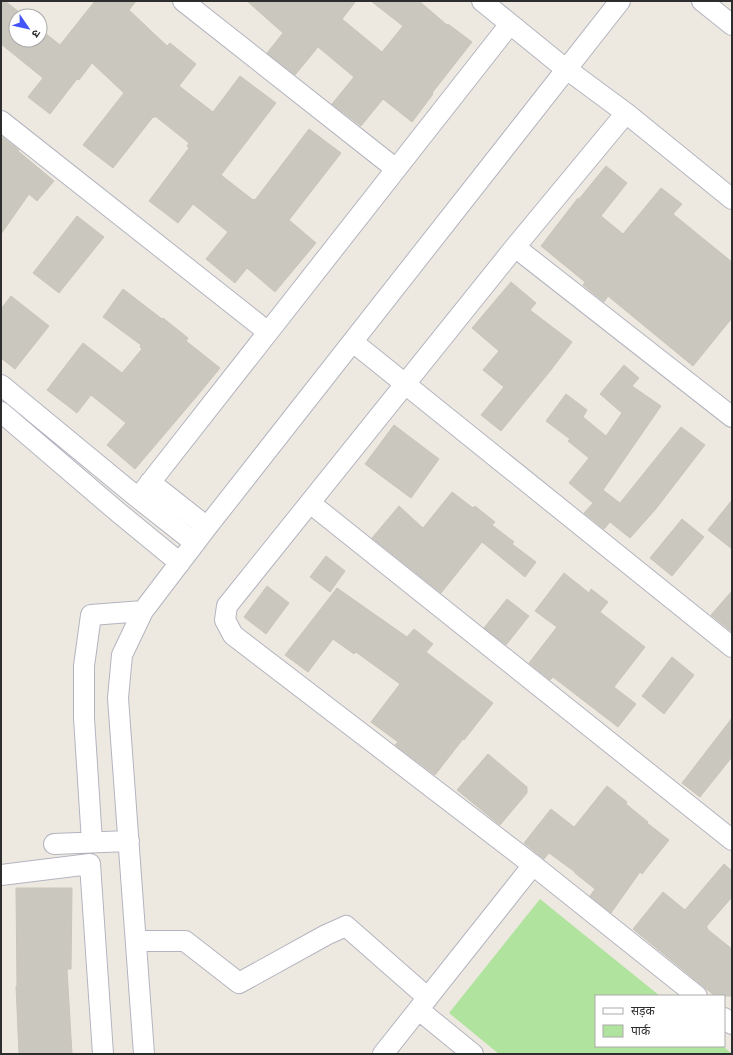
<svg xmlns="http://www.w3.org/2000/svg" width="733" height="1055" viewBox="0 0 733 1055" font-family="'Golos Text','Noto Sans Devanagari',sans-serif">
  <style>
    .green { fill: #afe39e }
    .building { fill: #cac7be; stroke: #cac5b9 }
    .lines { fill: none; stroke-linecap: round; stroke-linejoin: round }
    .minor-casing { stroke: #b3b4c0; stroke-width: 22 }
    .minor { stroke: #fff; stroke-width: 20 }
  </style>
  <rect width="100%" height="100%" fill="#eee9e0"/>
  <!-- green -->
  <path class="green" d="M540,899L660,996H596V1046H723L732,1054H499L449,1013Z"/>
  <!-- building -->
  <path class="building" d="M1,1H5L24,16H16V40H40V29L60,45L95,1H136L129,10L167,46L170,43L196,64L179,86L213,112L240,76L276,103L221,175L253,200L254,199L255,200L309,129L341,153L289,220L316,243L275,292L247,268L235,283L206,259L228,232L193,204L178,223L149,201L189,148L187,146L189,143L155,116L154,118L153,117L113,168L83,145L124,93L92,63L79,80L77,79L50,114L28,97L43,78L1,44Z
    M247,1H356L342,19L382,52L403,26L371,1H419L447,25L448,24L472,42L432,93L433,94L412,122L383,99L361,126L332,104L354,77L318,47L295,75L267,53L283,33Z
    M1,136L19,150L18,151L54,181L37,201L29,194L1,234Z
    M606,166L627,183L601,216L623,234L661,188L682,204L673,214L732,262V318L693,366L608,296L604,302L583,285L585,282L541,246L578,198L579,199Z
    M77,216L104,237L59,293L33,273Z
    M511,282L536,303L530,310L572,342L551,370L501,431L481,415L504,387L483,370L499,351L472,328Z
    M123,289L162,319L163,318L188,338L186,341L220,368L197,396L135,469L107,445L126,423L91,395L77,413L47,390L83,343L122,373L142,349L140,347L141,345L103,317Z
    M11,296L49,326L15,369L1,358V309Z
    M624,365L639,378L632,386L661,406L603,490L620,503L681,427L705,445L655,510L630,538L610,522L604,529L584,513L593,503L569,483L589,458L568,441L570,439L546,421L566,394L587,410L583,417L606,436L622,413L600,394Z
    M394,425L439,459L411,498L365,464Z
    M452,492L473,508L475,506L495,522L492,525L514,542L512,544L536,562L525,577L482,542L441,593L372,538L399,506L423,528Z
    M732,500V549L708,530Z
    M682,519L704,537L672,576L650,558Z
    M326,556L345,571L330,592L310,577Z
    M564,573L589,593L591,589L608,602L600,612L645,647L614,687L636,704L618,727L553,677L550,680L529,663L557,627L535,611Z
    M267,586L289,603L266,634L244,617Z
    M337,588L407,637L414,629L433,644L426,652L493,703L464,740L463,739L435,775L395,745L398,742L371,722L400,684L356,652L354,654L333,639L308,672L285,655Z
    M732,591V632L711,615Z
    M507,599L529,616L506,645L484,628Z
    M672,657L694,675L664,714L642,696Z
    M732,718V757L700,797L682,783Z
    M488,754L527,787V793L500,825L457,790Z
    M607,786L627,802L626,804L648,822L647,823L669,840L642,874L640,872L611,913L590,896L595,889L575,873V872L549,853L544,859L524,843L551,809L574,827L575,826Z
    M724,864L732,871V897L706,927L708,928L707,929L732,949V996H715L633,929L663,892L685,910Z
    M16,888H72L71,969H67L72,1054H19L16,986H17Z"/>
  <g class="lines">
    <!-- minor casing -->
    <g class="minor-casing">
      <path id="minor" d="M183,1L396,169
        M482,1L557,62L626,113L732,199
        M702,1L732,25
        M626,113L515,247L227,606L225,620L233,635L533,865L697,996
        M1,121L268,332
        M515,247L732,417
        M353,342L732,647
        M1,385L138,498L195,543
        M1,412L119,513L180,563
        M150,482L207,527
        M138,498L510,24
        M310,503L732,840
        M92,842L84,718V666L91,615L143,611
        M54,844L129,841
        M1,875L90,864L103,1054
        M136,941H185L239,983L326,935L346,926L428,998
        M419,1010L473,1054
        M724,1018L732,1024
        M144,1054L118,698L122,655L143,611L207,527L620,1
        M383,1054L533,865"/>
    </g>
    <!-- minor -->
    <use href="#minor" class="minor"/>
  </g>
  <!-- border -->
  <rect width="733" height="1055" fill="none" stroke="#2d2d2d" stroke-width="4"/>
  <!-- legend -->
  <rect x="595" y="995" width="130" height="52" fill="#ffffff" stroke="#ababab"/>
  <rect x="603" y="1008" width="20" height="6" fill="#ffffff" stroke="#ababab"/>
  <text x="631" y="1015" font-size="12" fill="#2d2d2d">सड़क</text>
  <rect x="603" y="1025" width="20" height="12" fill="#afe39e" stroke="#ababab"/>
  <text x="631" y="1035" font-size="12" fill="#2d2d2d">पार्क</text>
  <!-- north arrow -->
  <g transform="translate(28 28) rotate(124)"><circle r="19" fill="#ffffff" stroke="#ababab"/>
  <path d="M0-3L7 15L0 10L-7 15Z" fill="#4354f8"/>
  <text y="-6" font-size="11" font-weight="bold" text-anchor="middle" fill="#2d2d2d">उ</text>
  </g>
</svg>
